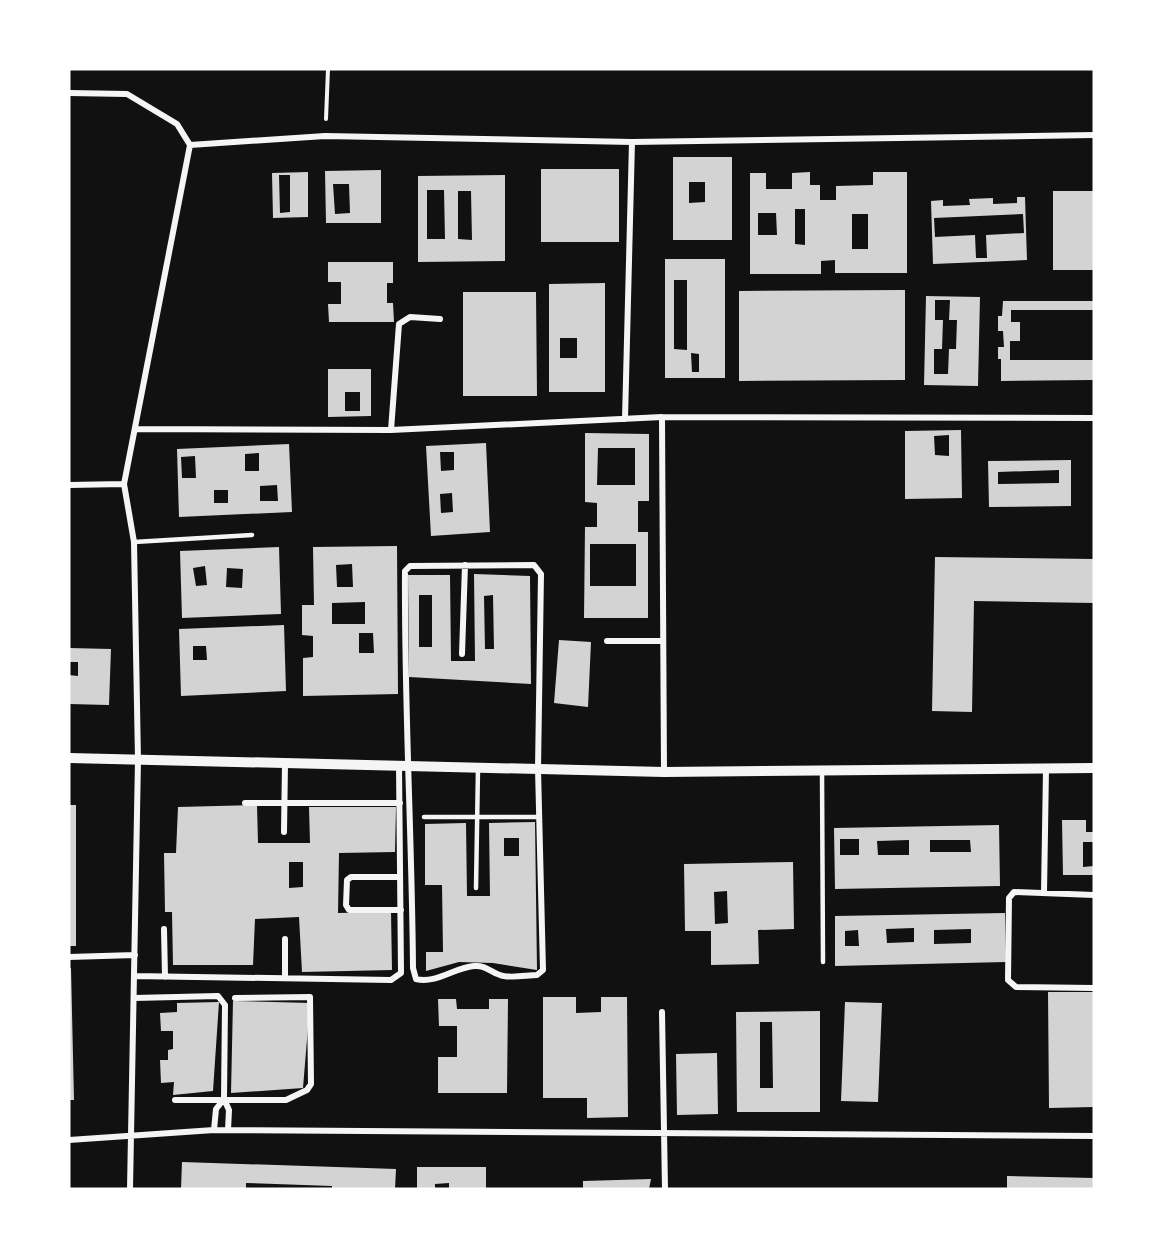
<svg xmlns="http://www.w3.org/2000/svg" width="1163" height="1258" viewBox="0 0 1163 1258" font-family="Karla,sans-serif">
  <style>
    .building { fill: #d3d3d3; fill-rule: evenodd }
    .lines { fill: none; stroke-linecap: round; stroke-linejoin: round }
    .path { stroke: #f5f5f5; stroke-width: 4 }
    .service { stroke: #f5f5f5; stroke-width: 4.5 }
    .minor { stroke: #f5f5f5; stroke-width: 6 }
    .tertiary { stroke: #f5f5f5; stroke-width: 10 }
  </style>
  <rect width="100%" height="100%" fill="#111"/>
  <!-- building -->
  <path class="building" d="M673,157H732V240H673ZM689,182H705V202L689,203Z
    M541,169H619V242H541Z
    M381,170V223H326L325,171ZM333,184H349L350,213L335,214Z
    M308,172V217L273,218L272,173ZM279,175H290V212L280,213Z
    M810,172V185H820V200H836V186L873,185V172H907V273H835V260L821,261V274H750V173H766V189H792V173ZM795,209H805V245L795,244ZM758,213H776L777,235H758ZM852,214H868V249H852Z
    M505,175V261L418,262V176ZM427,190H444L445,239H427ZM458,191H471L472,240L458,239Z
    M1053,191H1094V270H1053Z
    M1017,197H1025L1027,260L933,264L931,201L943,200V206L970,205L969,199L993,198V204L1017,203ZM1023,214L1024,233L986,235L987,258H976L975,235L935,237L934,218Z
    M665,259H725V378H665ZM674,280H687V350L674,349ZM691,353L699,354V372H692Z
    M328,262H393V283H387V303H393L394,322H329L328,304H341V282H328Z
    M605,283V392H549V284ZM560,338H577V358H560Z
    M905,290V380L739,381V291Z
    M463,292H536L537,396H463Z
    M926,296L980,297L978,386L924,385ZM935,300H950L949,320H957L956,349H949L948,374H934V349H942L943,320H935Z
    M1003,301H1094V310H1011V322H1020V341H1010V360H1094V380L1001,381V359H998V347H1004L1003,331H998V316H1002Z
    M328,369H371V416L328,417ZM345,392H360V411H345Z
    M961,430L962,498L905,499V431ZM949,435V456L935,455L934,436Z
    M585,433L649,434V501H638V532H648V618H584L585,527H597V503L585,502ZM598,448H635V485H597ZM590,544H636V586H590Z
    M486,443L490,532L431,536L426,446ZM440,452H454V470L441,471ZM452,493L453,512L441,513L440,494Z
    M289,444L292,512L179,517L177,449ZM259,453V471H245V454ZM195,456L196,478H182L181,457ZM277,485L278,501H260V486ZM214,490H228V503H214Z
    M1071,460V506L989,507L988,461ZM1059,470V483L998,484V472Z
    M397,546L398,694L303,696V658L313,657V636L302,635V605H314L313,547ZM352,564L353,587H337L336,565ZM365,602V624H332V603ZM359,633H373L374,653H359Z
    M279,547L281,614L182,618L180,551ZM205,566L207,585L196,586L193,568ZM227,568L243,569L242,588L226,587Z
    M935,557L1094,559V603L974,601L972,712L932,711Z
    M474,574L530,576L531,684L409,677L408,575H450L451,661H475ZM419,595H432V647H419ZM493,595L494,649H485L484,596Z
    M284,625L286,691L181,696L179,629ZM193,646H206L207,660H193Z
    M559,640L591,642L588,707L554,703Z
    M69,648L111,649L109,705L69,704V675L78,676V662H69Z
    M69,805H76V946H69Z
    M257,805L258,843H310L309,807H396L395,852L339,853L338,913L391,912L392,970L302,972L299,917L255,919L253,965H173L172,912H165L164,853H176L178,807ZM289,862H303V887L289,888Z
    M1062,820H1086V832H1094V842H1083V867L1094,866V875H1063Z
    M535,822L537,970L493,963L459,962L426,971V952H443L442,885H425V824L466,823L467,896H490L489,823ZM504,838H519V856H504Z
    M999,825L1000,886L835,889L834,828ZM840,839H859V855H840ZM909,840V855H878L877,841ZM930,840H970L971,852H930Z
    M793,862L794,929L758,930L759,964L711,965V931H685L684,864ZM727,891L728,923L715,924L714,892Z
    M1005,913L1006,962L835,966V916ZM914,928V942L887,943L886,929ZM971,929V943L934,944V930ZM858,930L859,946H845V931Z
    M69,968H71L74,1100H69Z
    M1048,992H1094V1107L1049,1108Z
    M543,997H576V1013L601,1012V997H627L628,1117L587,1118V1098H543Z
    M438,999H456L457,1009H489V999H508L507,1093H438V1057H457V1026H439Z
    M233,1001L310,1003L303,1088L231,1093Z
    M219,1002L213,1091L173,1095L174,1082L161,1083L160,1060H168V1050L173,1049V1031H161L160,1013L177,1012V1003Z
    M845,1002L882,1003L878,1102L841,1101Z
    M820,1011V1112H737L736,1012ZM760,1022H772L773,1088H760Z
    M717,1053L718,1114L677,1115L676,1054Z
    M182,1162L396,1169L395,1189H332V1186L246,1183V1189H181Z
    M417,1167H486V1189H449V1183L435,1184V1189H417Z
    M1007,1176L1094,1178V1189H1007Z
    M651,1179L649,1189H583V1181Z"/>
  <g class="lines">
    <!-- path -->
    <path class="path" d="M326,119L328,69"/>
    <!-- service -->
    <path class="service" d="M134,542L252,535
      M822,771L823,962
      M424,817H539
      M476,888L478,768"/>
    <!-- minor -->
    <path class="minor" d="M69,93L127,94L177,124L190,145L124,484L134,542L138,760L130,1189
      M190,145L325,136L632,142L1094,135
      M662,417L664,772
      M625,419L632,142
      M135,429L391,430L662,417L1094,418
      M391,430L399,324L410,317L440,319
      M69,485L124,484
      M534,565L541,574L538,769L543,970L537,975C527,975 509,979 500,975C490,972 486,965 474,966C453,968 436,984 416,979L413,968C412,836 404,703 405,571L410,566Z
      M607,641H663
      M462,654L465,565
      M245,803H400
      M284,832L285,763
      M400,877H351L347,880L346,905L349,910H401
      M1044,893L1046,769
      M1094,895L1014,892L1009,898L1008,980L1016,987L1094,988
      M164,929L165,977
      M69,957L135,955
      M134,976L391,980L401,973L399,766
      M285,978V939
      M134,998L218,996L225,1005L224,1099L216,1109L214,1130
      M662,1012L665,1189
      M224,1099L229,1110L228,1130
      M175,1100H286L307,1090L311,1084L310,997L235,998
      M69,1140L214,1130L1094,1136"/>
    <!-- tertiary -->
    <path class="tertiary" d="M69,758L664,772L1094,768"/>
  </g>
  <!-- border -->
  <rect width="1163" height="1258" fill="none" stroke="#ffffff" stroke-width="141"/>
</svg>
